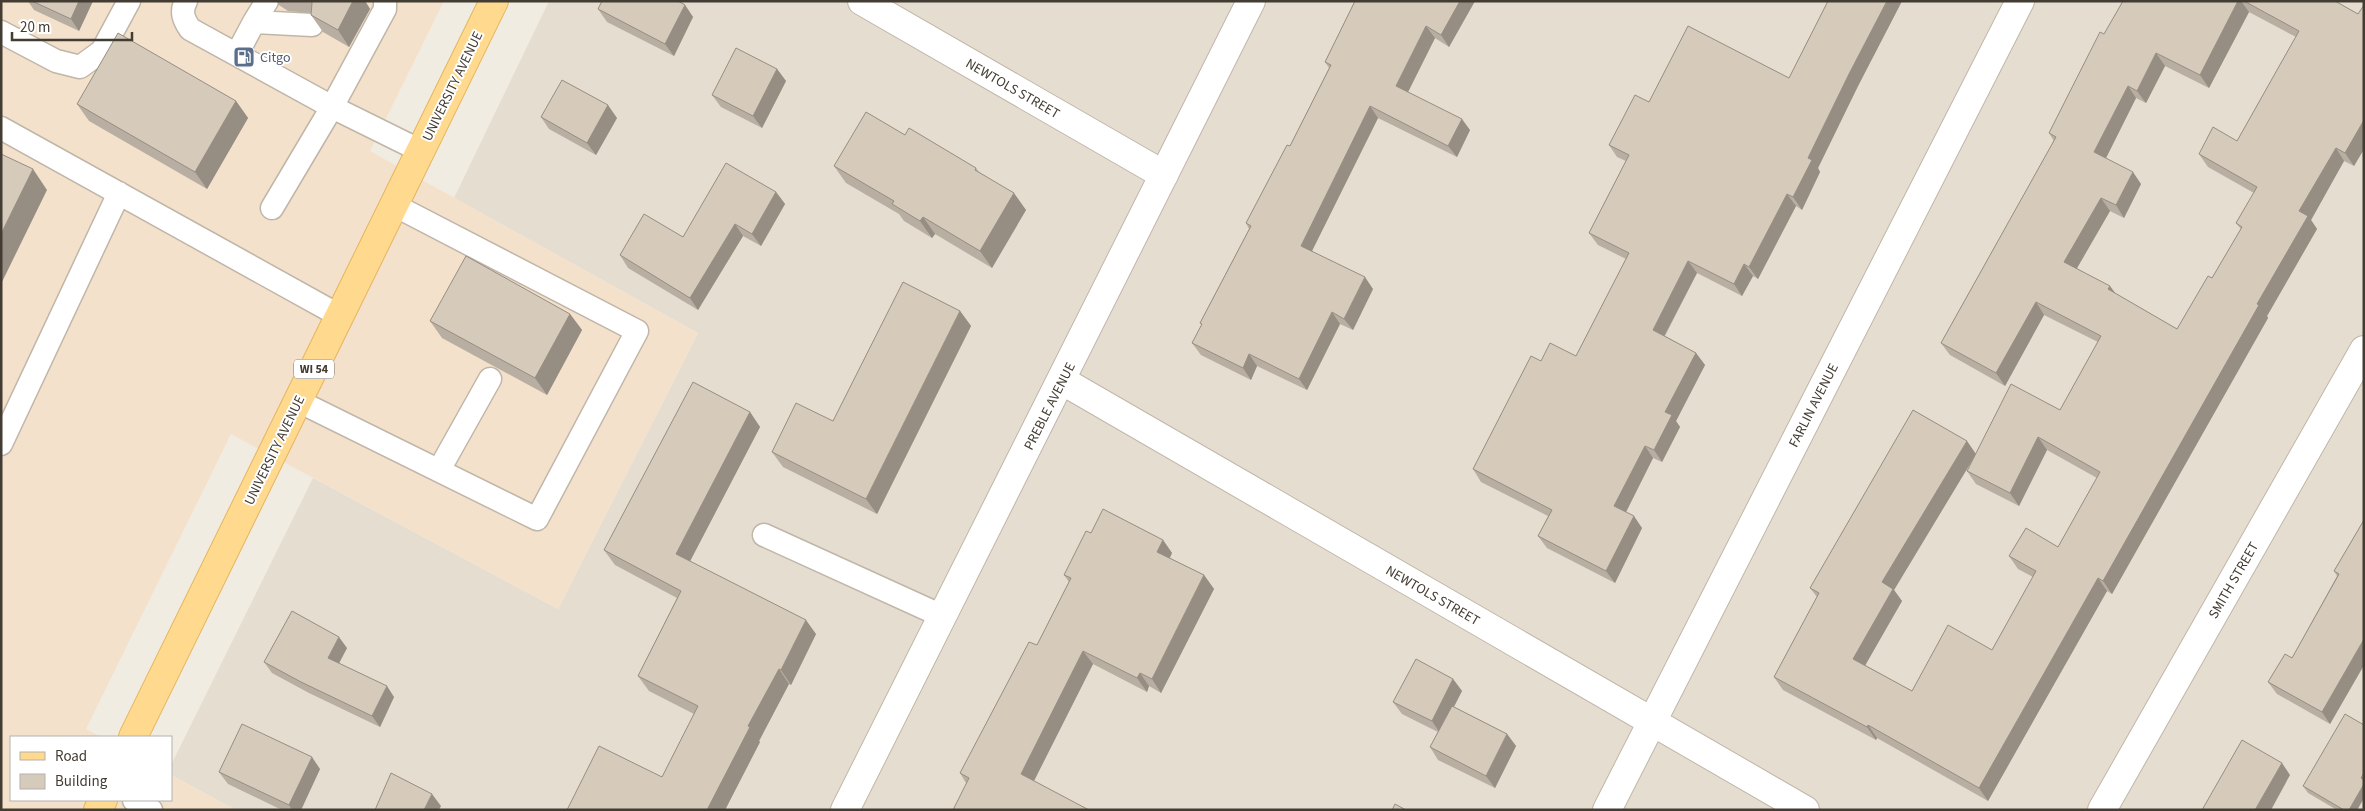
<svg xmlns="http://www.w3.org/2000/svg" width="2365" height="811" viewBox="0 0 2365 811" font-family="'Source Sans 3',sans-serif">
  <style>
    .residential { fill: #e5ded0 }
    .commercial { fill: #f4e1cc }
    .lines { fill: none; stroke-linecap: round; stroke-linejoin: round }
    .lane-casing { stroke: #c0b6a8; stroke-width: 25 }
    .street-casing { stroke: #c0b6a8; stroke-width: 30 }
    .primary-casing { stroke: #e4b55e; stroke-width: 30 }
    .lane { stroke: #fff; stroke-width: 22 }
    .street { stroke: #fff; stroke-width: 28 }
    .primary { stroke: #ffd98d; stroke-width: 28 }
    .wall { fill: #b8aea1; fill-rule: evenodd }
    .shaded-wall { fill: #968d83 }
    .building { fill: #d6cabb; stroke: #968d83 }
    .labels { text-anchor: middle; stroke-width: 4; stroke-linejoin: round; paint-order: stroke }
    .shield { fill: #fff; stroke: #7b7670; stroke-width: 1 }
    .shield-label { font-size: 12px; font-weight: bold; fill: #433c33 }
    .service-label { font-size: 14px; fill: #4e5e75; stroke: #fff; text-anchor: start }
    .street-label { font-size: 14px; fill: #433c33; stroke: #fff }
  </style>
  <rect width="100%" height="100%" fill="#f1ece2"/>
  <!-- residential -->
  <path class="residential" d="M549,1H2364V810H236L171,775V765L313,478L558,609L698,333L454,198Z"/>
  <!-- commercial -->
  <path class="commercial" d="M1,1H444L370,151L698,333L558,609L231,434L86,729L101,737H11V800H171V775L236,810H1Z"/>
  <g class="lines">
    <!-- lane casing -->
    <g class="lane-casing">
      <path id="lane" d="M186,1C180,12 184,20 190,29L332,107L272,208
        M385,1V9L332,107L421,151
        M254,22L267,1
        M1,32L56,61L80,67L102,51L129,1
        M237,54L254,22L312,25
        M1,128L340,316
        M298,401L537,519L637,331L394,205
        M1,444L119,193
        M439,470L490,379
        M764,535L942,616
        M134,800L151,810"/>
    </g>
    <!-- street casing -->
    <g class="street-casing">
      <path id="street" d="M862,1L1164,175
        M1061,380L1805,810
        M845,810L1251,1
        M1607,810L2020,1
        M2102,810L2364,350"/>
    </g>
    <!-- primary casing -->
    <g class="primary-casing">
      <path id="primary" d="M133,737L494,1
        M98,810L103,800"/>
    </g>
    <!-- lane -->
    <use href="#lane" class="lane"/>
    <!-- street -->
    <use href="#street" class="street"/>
    <!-- primary -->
    <use href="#primary" class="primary"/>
  </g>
  <!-- wall -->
  <path class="wall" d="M28,1H93L79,31L34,10Z
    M276,1H365L370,9L349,47L323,32L311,15V13L288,11L279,5Z
    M1355,1H1475L1449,47L1435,38L1408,92L1470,130L1457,157L1378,118L1312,251L1373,289L1353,330L1340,324L1307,390L1257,366L1251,380L1201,355L1192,343L1202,325L1200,323L1249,229L1246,223L1290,146L1329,68L1325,62Z
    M1828,1H1902L1858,86L1818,168L1820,172L1802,210L1796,206L1758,279L1753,276L1742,296L1697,273L1665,336L1696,353L1705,365L1676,421L1680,427L1662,462L1653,458L1626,512L1642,528L1615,583L1547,548L1538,536L1548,516L1481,482L1473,469L1541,361L1576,356L1626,259L1598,245L1589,233L1626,161L1617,157L1609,145L1649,102L1789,78Z
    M2123,1H2335L2358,14L2364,5V149L2354,166L2344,161L2311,220L2317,229L2267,316L2268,318L2112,594L2107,591L1988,801L1877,738L1876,740L1783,690L1774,677L1817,597L1810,588L1976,454L2060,410L2098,342L2044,315L2005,386L1950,355L1941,343L2054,141L2049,133ZM2249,12L2296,37L2237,141L2199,154L2208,167L2254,193L2236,223L2241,229L2212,278L2177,329L2116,294L2077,268L2110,211L2124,218L2141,184L2106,158L2136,98L2146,103L2165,66L2209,88ZM2047,450L2097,478L2058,547L2009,556L2018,569L2033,577L1992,650L1912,691L1865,665L1902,601L1894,590L1976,454L1967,471L1976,484L2019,506Z
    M685,5L693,17L674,56L607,22L598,9Z
    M777,69L786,81L762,128L721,107L712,95Z
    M236,101L248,118L207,189L89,121L77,104Z
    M541,117L617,118L596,155L549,129Z
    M905,135L976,168L979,172L1026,210L992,268L935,234L932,238L904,221L899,214L846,183L834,166Z
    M776,192L785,204L761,246L743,236L698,310L628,268L620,255L683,237Z
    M960,311L971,326L877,514L783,467L772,452L833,421Z
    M570,314L582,330L547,395L442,338L430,321Z
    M750,412L760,427L690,561L816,634L791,685L789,684L759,741L760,742L725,810H567L662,777L694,714L649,691L638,676L677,598L615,565L604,550Z
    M2364,520V665L2330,724L2277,694L2268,682L2292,658L2337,576L2334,571Z
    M1091,533L1163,540L1172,553L1170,558L1204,575L1214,589L1161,693L1149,686L1147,692L1093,664L1034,780L966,783L960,773L1037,645L1069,582L1064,575Z
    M347,648L339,663L394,697L380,727L309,693L272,673L264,662Z
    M1453,679L1462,691L1454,707L1507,734L1516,746L1495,788L1438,760L1430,747L1438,732L1402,714L1393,702Z
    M2364,725V798L2357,810H2337L2308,793L2303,786Z
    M320,769L301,810H282L228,784L219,772Z"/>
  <!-- shaded-wall -->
  <path class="shaded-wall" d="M79,1H93L79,31L71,19Z
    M353,1H365L370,9L349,47L338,30Z
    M1460,1H1475L1449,47L1441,35Z
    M1887,1H1902L1858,86L1818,168L1820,172L1802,210L1793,197L1808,158L1849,74Z
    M2238,1H2241L2249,12L2209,88L2200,75Z
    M685,5L693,17L674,56L665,44Z
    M1426,26L1435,38L1405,98L1396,86Z
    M2156,53L2165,66L2146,103L2137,91Z
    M777,69L786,81L762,128L753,116Z
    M2128,86L2136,98L2103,164L2094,152Z
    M236,101L248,118L207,189L195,172Z
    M608,105L617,118L596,155L587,143Z
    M1370,106L1378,118L1309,257L1301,246Z
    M1462,119L1470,130L1457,157L1448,146Z
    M2364,120V149L2354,166L2345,153Z
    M2336,148L2344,161L2311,220L2317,229L2267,316L2268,318L2112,594L2103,581L2299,211Z
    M33,169L47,190L1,284V234Z
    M2133,172L2141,184L2124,218L2116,205Z
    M776,192L785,204L761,246L752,234Z
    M1014,193L1026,210L992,268L980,251Z
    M1787,194L1796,206L1758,279L1749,267Z
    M2101,198L2110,211L2073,275L2064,262Z
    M923,217L935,234L932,238L920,221Z
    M735,224L743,236L698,310L690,298Z
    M1688,261L1697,273L1661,342L1653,330Z
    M1744,264L1753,276L1742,296L1734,284Z
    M1365,277L1373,289L1353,330L1344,319Z
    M2110,286L2119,298L2108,289Z
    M2036,302L2044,315L2005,386L1996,373Z
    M960,311L971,326L877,514L866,499Z
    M1332,312L1340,324L1307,390L1299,379Z
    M570,314L582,330L547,395L535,378Z
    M1696,353L1705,365L1676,421L1680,427L1662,462L1654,450L1665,412Z
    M1249,354L1257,366L1251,380L1243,368Z
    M750,412L760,427L686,569L676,554Z
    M2038,437L2047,450L2019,506L2010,493Z
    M1967,441L1976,454L1894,590L1902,601L1862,671L1853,659L1882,582Z
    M1645,446L1653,458L1623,518L1614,506Z
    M1634,516L1642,528L1615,583L1606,571Z
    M1163,540L1172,553L1166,565L1157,552Z
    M1204,575L1214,589L1161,693L1152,679Z
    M2098,578L2107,591L1988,801L1979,788Z
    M806,620L816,634L791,685L781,670Z
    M339,637L347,648L336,669L328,658Z
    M2364,639V665L2330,724L2322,712Z
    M1083,651L1093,664L1031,787L1021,774Z
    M779,669L789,684L759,741L760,742L725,810H707L748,726Z
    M1140,673L1149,686L1147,692L1137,678Z
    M1453,679L1462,691L1440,733L1432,721Z
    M387,686L394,697L380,727L372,716Z
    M1868,725L1877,738L1876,740L1867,727Z
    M1507,734L1516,746L1495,788L1486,776Z
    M312,757L320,769L301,810H292L289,805Z
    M2282,763L2290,775L2271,810H2255Z
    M2364,784V798L2357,810H2349Z
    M432,794L441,806L439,810H424Z"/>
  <!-- building -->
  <path class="building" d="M32,1H79L71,19Z
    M311,1H353L338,30L311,15L312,3Z
    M602,1H678L685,5L665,44L598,9Z
    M1355,1H1460L1441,35L1426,26L1396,86L1462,119L1448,146L1370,106L1301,246L1365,277L1344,319L1332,312L1299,379L1249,354L1243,368L1192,343L1202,324L1200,323L1251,226L1246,223L1287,145L1290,146L1331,65L1325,62Z
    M1828,1H1887L1849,74L1808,158L1812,160L1793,197L1787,194L1749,267L1744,264L1734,284L1688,261L1653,330L1696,353L1665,412L1672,415L1654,450L1645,446L1614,506L1634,516L1606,571L1538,536L1552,510L1473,469L1531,356L1541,361L1550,343L1576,356L1629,253L1589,233L1629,155L1609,145L1635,95L1649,102L1688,26L1789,78Z
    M2123,1H2238L2200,75L2156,53L2137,91L2128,86L2094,152L2133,172L2116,205L2101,198L2064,262L2110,286L2108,289L2177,329L2208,276L2212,278L2242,227L2236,223L2257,187L2199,154L2213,127L2237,141L2299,31L2244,1H2335L2358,14L2364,5V120L2345,153L2336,148L2299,211L2308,216L2257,304L2259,305L2103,581L2098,578L1979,788L1868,725L1867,727L1774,677L1819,593L1810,588L1913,410L1967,441L1882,582L1893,589L1853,659L1912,691L1948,625L1992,650L2036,571L2009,556L2026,528L2058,547L2100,472L2038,437L2010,493L1967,471L2011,384L2060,410L2101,336L2036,302L1996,373L1941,343L2056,137L2049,133L2100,32L2104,34Z
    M118,33L236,101L195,172L77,104Z
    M736,48L777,69L753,116L712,95Z
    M562,80L608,105L587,143L541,117Z
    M866,112L905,135L909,128L976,168L975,170L1014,193L980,251L923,217L920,221L892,204L894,201L834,166Z
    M1,154L33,169L1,234Z
    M726,163L776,192L752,234L735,224L690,298L620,255L644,214L683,237Z
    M466,256L570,314L535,378L430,321Z
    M903,282L960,311L866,499L772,452L796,403L833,421Z
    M693,382L750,412L676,554L806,620L781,670L779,669L748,726L750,727L707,810H567L599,746L662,777L698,706L638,676L681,591L604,550Z
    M1103,509L1163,540L1157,552L1204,575L1152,679L1140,673L1137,678L1083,651L1021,774L1089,810H953L969,778L960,773L1029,642L1037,645L1071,578L1064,575L1086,531L1091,533Z
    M2364,520V639L2322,712L2268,682L2285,654L2292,658L2339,574L2334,571Z
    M292,611L339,637L328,658L387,686L372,716L301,682L264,662Z
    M1416,659L1453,679L1432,721L1393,702Z
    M1452,706L1507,734L1486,776L1430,747Z
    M2345,714L2364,725V773L2361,778L2364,780V784L2349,810H2344L2303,786Z
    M242,724L312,757L289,805L219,772Z
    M2242,740L2282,763L2255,810H2202Z
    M391,773L432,794L424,810H375Z
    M1395,804L1406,810H1392Z"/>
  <!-- icons -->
  <defs>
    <g id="fuel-square" transform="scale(1.125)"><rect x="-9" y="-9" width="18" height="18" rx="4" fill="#5c6f8a" stroke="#fff"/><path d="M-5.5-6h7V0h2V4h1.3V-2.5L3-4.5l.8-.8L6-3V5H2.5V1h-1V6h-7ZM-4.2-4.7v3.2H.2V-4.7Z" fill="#fff"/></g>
  </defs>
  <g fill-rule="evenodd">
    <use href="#fuel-square" x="244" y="57"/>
  </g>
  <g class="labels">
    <!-- shield labels -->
    <rect class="shield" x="294" y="359.5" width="40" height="19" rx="4"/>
    <g class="shield-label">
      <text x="314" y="373">WI 54</text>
    </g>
    <!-- service labels -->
    <g class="service-label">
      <text x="260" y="62">Citgo</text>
    </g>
    <!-- street labels -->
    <g class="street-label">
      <text transform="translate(452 86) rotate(-64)" y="5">UNIVERSITY AVENUE</text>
      <text transform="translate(1013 88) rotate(30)" y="5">NEWTOLS STREET</text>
      <text transform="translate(1813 405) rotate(-63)" y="5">FARLIN AVENUE</text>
      <text transform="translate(1049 406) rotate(-63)" y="5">PREBLE AVENUE</text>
      <text transform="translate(274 450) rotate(-64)" y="5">UNIVERSITY AVENUE</text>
      <text transform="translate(2233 580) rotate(-60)" y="5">SMITH STREET</text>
      <text transform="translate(1433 595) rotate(30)" y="5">NEWTOLS STREET</text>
    </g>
  </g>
  <!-- border -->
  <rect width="2365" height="811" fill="none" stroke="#433c33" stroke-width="5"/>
  <!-- legend -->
  <rect x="10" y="736" width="162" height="65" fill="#ffffff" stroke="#b4b1ad"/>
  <rect x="20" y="752" width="25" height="8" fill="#ffd98d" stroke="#b4b1ad"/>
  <text x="55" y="761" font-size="15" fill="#433c33">Road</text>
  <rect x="20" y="774" width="25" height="15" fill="#d6cabb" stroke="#b4b1ad"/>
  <text x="55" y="786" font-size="15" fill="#433c33">Building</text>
  <!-- scale -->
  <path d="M12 32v8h120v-8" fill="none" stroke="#433c33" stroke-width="2.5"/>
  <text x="20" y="32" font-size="15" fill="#433c33" stroke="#ffffff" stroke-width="4" paint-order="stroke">20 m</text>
</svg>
